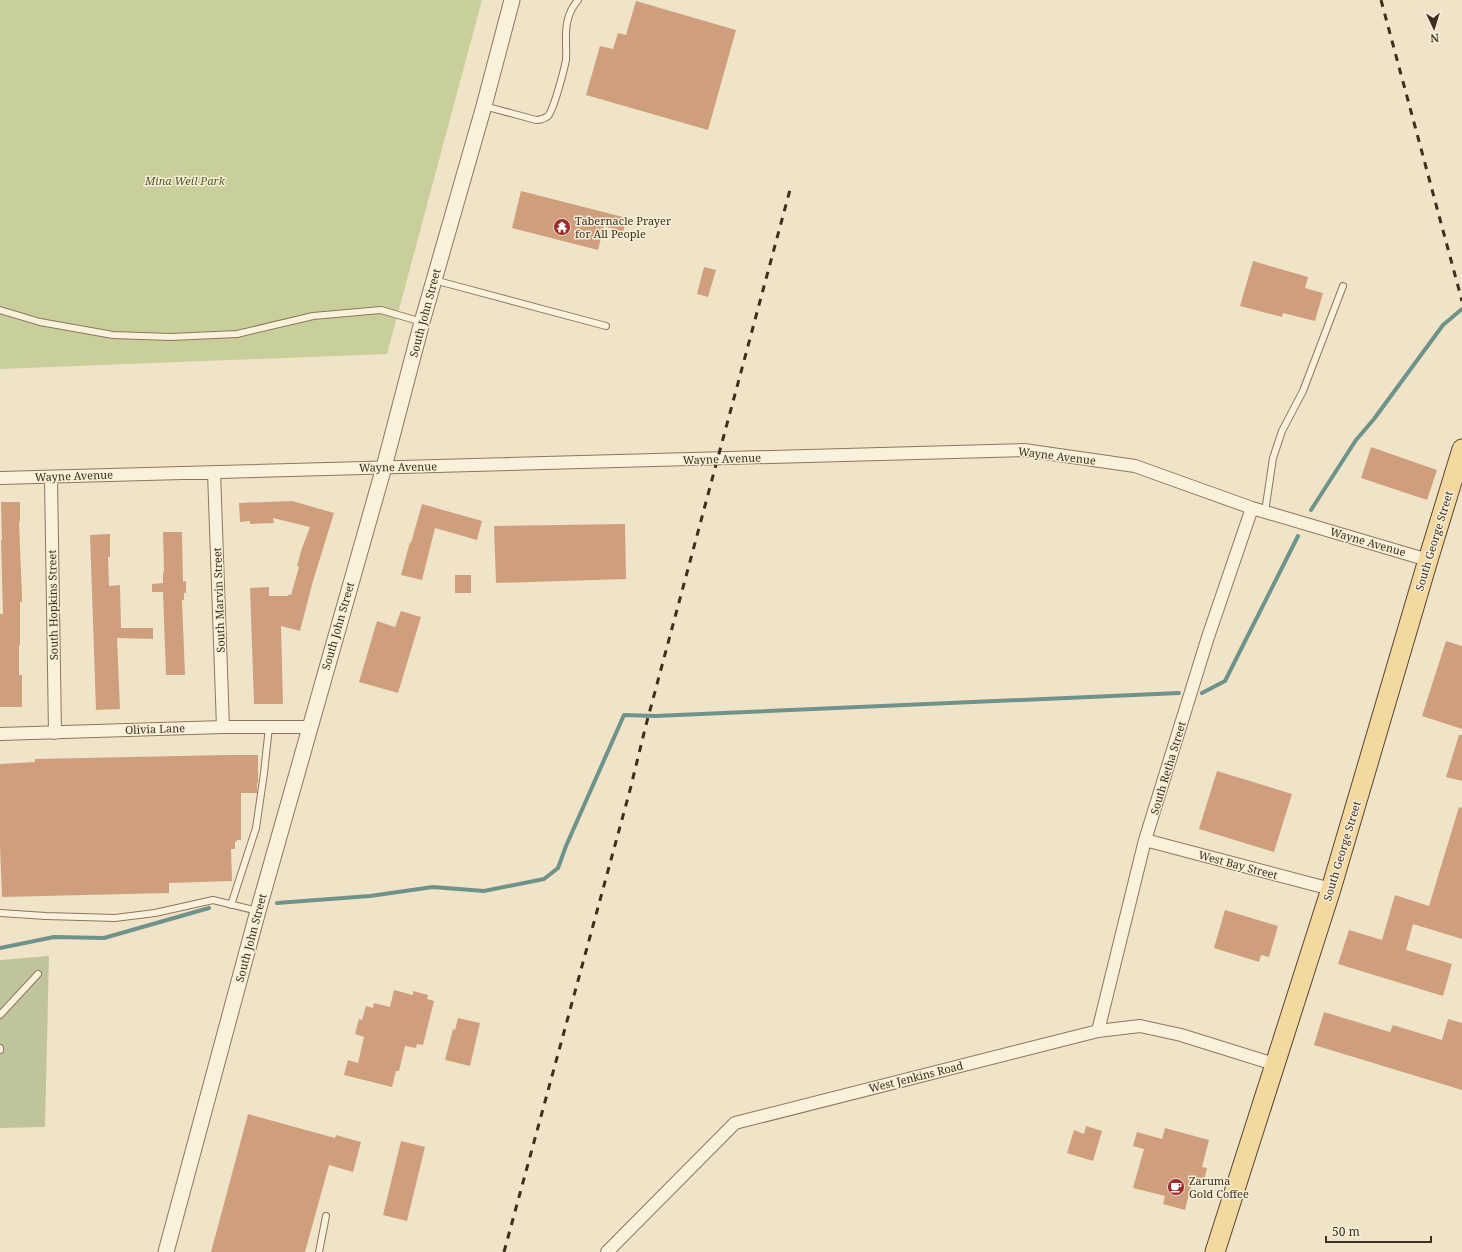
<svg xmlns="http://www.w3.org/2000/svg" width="1462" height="1252" viewBox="0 0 1462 1252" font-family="'Noto Serif',serif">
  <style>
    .green { fill: #c9cf9b }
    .cemetery { fill: #bfc49a }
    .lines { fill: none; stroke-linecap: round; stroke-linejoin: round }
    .stream { stroke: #6f938a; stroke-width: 4 }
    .building { fill: #cf9f7d }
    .service-casing { stroke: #8d765c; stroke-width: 8 }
    .minor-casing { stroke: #8d765c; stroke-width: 14 }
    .tertiary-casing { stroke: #8d765c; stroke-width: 17 }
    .primary-casing { stroke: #5b4430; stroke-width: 21 }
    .service { stroke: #faf1dc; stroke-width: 6 }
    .minor { stroke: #faf1dc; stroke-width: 12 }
    .tertiary { stroke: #faf1dc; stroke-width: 15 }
    .primary { stroke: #f3d9a0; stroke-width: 19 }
    .rail { stroke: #3d2e20; stroke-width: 3; stroke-dasharray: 7 7; stroke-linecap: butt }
    .labels { text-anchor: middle; stroke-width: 3; stroke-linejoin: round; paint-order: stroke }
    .park-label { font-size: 11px; font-style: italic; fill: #4d5a26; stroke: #f7eed8 }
    .poi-label { font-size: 11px; fill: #3d2e20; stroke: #f7eed8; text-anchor: start }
    .street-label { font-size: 11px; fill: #3d2e20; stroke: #f7eed8 }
  </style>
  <rect width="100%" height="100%" fill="#f0e4c8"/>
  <!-- green -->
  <path class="green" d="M0,0H482L387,354L0,369Z"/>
  <!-- cemetery -->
  <path class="cemetery" d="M49,956L45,1127L0,1128V960Z"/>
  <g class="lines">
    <!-- stream -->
    <path class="stream" d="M1311,510L1356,440L1374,419L1443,325L1462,309
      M1202,693L1225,681L1298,536
      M277,903L370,896L433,887L484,891L544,879L558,868L566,846L624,715L655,716L1179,693
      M0,948L54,937L104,938L209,908"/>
  </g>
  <!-- building -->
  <path class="building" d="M636,1L736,30L708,130L586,95L600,46L613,49L618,33L626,35Z
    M521,191L627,218L623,232L604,226L598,250L512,228Z
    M1253,261L1308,277L1305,288L1323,293L1315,321L1283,313L1282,317L1240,306Z
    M704,267L716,270L708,297L697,294Z
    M1371,447L1437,470L1427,500L1361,478Z
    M292,501L334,513L313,581L300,631L281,626L283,704H254L250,588L269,587V596H288L289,594L291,595L299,567L297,566L302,548L310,527L273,518L274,523L250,524V521L240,522L239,503Z
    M1,502H20V522H19L22,596V602H20V645H19V675H22V707H0V614H3L1,540H2Z
    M422,504L482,521L477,540L435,528L422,580L401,575L410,542L411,543Z
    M625,524L626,579L496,583L494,526Z
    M163,532H182L183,582L186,581V593H184V600H182L185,675H166L163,592H152V584L163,583V573L164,572Z
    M110,534V557H108L109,586L120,585L121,628H153V639L117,638L120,709L96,710L90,535Z
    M455,575H471V593H455Z
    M401,611L421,617L398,693L359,682L377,621L395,627Z
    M1446,641L1462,646V729L1422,716Z
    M1459,735H1462V781L1446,777Z
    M226,755H258V783H257V793H241V840H237V841L235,842V849H231L232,881L169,883V893L2,897L0,846V764L35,762V759Z
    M1217,771L1292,794L1274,852L1199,829Z
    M1459,807L1462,808V939L1413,924L1406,950L1452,964L1443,996L1338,964L1349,930L1382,940L1395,895L1429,906Z
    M1225,910L1278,926L1269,957L1261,955L1259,962L1214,948Z
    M394,990L413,995V991L428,995L427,999L434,1001L423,1045L417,1044L416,1048L405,1046L399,1071H396L392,1087L344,1075L348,1060L358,1063L364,1037L355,1034L359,1019L362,1020L366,1006L373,1008L374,1003L390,1007Z
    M1324,1012L1390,1032L1393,1025L1442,1040L1448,1019L1462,1023V1090L1314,1045Z
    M458,1018L480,1023L470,1066L445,1060L453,1029L455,1030Z
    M248,1114L335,1138L336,1135L361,1142L353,1172L329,1165L305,1252H211Z
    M1086,1126L1102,1131L1093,1161L1067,1153L1074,1130L1084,1134Z
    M1165,1128L1209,1140L1202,1167L1207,1168L1204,1181L1193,1178L1185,1210L1163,1204L1165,1196L1133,1188L1144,1149L1133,1146L1137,1132L1162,1139Z
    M401,1141L425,1147L407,1221L383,1215Z"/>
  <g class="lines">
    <!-- service casing -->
    <g class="service-casing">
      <path id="service" d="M484,106L536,120C541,120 544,119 548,116C554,109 564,70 566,60C567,46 564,32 568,19C570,11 573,6 578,0
        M434,280L606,326
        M0,310L40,322L113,335L171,337L237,334L313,316L381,310L422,322
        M1265,512L1273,458L1282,431L1303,391L1343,286
        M231,905L256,828L264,773L269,727
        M0,913L46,916L115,918L155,913L213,900L258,911
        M0,1015L38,974
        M0,1048V1050
        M319,1252L326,1216"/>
    </g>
    <!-- minor casing -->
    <g class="minor-casing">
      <path id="minor" d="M214,472L223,727
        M51,477L55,733
        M0,478L1024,450L1135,466L1252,508L1428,560
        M0,734L223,727H309
        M1145,840L1331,889
        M1098,1031L1145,840L1208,637L1252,508
        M607,1252L735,1123L1098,1031L1140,1026L1181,1035L1274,1064"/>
    </g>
    <!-- tertiary casing -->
    <g class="tertiary-casing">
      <path id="tertiary" d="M166,1252L258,911L384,467L422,322L484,106L512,0"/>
    </g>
    <!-- primary casing -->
    <g class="primary-casing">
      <path id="primary" d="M1215,1252L1331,889L1428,560L1462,449"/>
    </g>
    <!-- service -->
    <use href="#service" class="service"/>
    <!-- minor -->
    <use href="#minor" class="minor"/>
    <!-- tertiary -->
    <use href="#tertiary" class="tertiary"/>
    <!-- primary -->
    <use href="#primary" class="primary"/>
    <!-- rail -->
    <path class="rail" d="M1381,0L1462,301
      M504,1252L630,790L646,725L791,186"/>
  </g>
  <!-- icons -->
  <defs>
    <g id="temple-disc" transform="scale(0.9)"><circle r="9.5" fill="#9e2a2b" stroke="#f7eed8"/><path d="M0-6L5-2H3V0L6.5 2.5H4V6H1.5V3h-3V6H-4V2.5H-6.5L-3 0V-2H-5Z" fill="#fff"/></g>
    <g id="cafe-disc" transform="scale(0.9)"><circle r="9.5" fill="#9e2a2b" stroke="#f7eed8"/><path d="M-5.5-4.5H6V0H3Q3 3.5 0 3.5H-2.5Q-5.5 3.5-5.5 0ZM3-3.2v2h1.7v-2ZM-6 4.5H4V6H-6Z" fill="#fff"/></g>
  </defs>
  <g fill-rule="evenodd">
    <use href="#temple-disc" x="562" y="227"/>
    <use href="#cafe-disc" x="1176" y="1187"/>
  </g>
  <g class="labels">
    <!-- park labels -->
    <g class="park-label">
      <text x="185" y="185">Mina Weil Park</text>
    </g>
    <!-- poi labels -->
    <g class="poi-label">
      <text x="575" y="225">Tabernacle Prayer<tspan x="575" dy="13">for All People</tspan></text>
      <text x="1189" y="1185">Zaruma<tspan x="1189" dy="13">Gold Coffee</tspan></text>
    </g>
    <!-- street labels -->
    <g class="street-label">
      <text transform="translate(425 313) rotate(-75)" y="4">South John Street</text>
      <text transform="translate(1057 456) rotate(7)" y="4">Wayne Avenue</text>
      <text transform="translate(722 459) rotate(-2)" y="4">Wayne Avenue</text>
      <text transform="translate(398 467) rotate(-1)" y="4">Wayne Avenue</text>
      <text transform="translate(74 476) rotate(-2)" y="4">Wayne Avenue</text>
      <text transform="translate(1434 541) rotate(-73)" y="4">South George Street</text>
      <text transform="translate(1368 542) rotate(16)" y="4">Wayne Avenue</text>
      <text transform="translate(219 600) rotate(-92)" y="4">South Marvin Street</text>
      <text transform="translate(53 605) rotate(-91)" y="4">South Hopkins Street</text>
      <text transform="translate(338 626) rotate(-74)" y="4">South John Street</text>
      <text transform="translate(155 729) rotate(-2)" y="4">Olivia Lane</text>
      <text transform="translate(1168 768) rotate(-73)" y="4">South Retha Street</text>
      <text transform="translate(1342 851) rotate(-73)" y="4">South George Street</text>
      <text transform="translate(1238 865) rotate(15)" y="4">West Bay Street</text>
      <text transform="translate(251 938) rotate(-75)" y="4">South John Street</text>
      <text transform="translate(916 1077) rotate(-14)" y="4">West Jenkins Road</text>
    </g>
  </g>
  <!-- north arrow -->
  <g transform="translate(1434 28) rotate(176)" stroke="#f7eed8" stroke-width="3" paint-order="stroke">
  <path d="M0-3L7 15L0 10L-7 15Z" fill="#3d2e20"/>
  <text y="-6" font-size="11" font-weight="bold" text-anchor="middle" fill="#3d2e20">N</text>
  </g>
  <!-- scale -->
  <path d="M1326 1236v6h105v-6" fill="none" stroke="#3d2e20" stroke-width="2"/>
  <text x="1332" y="1236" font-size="12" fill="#3d2e20" stroke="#f7eed8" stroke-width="3" paint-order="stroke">50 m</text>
</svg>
